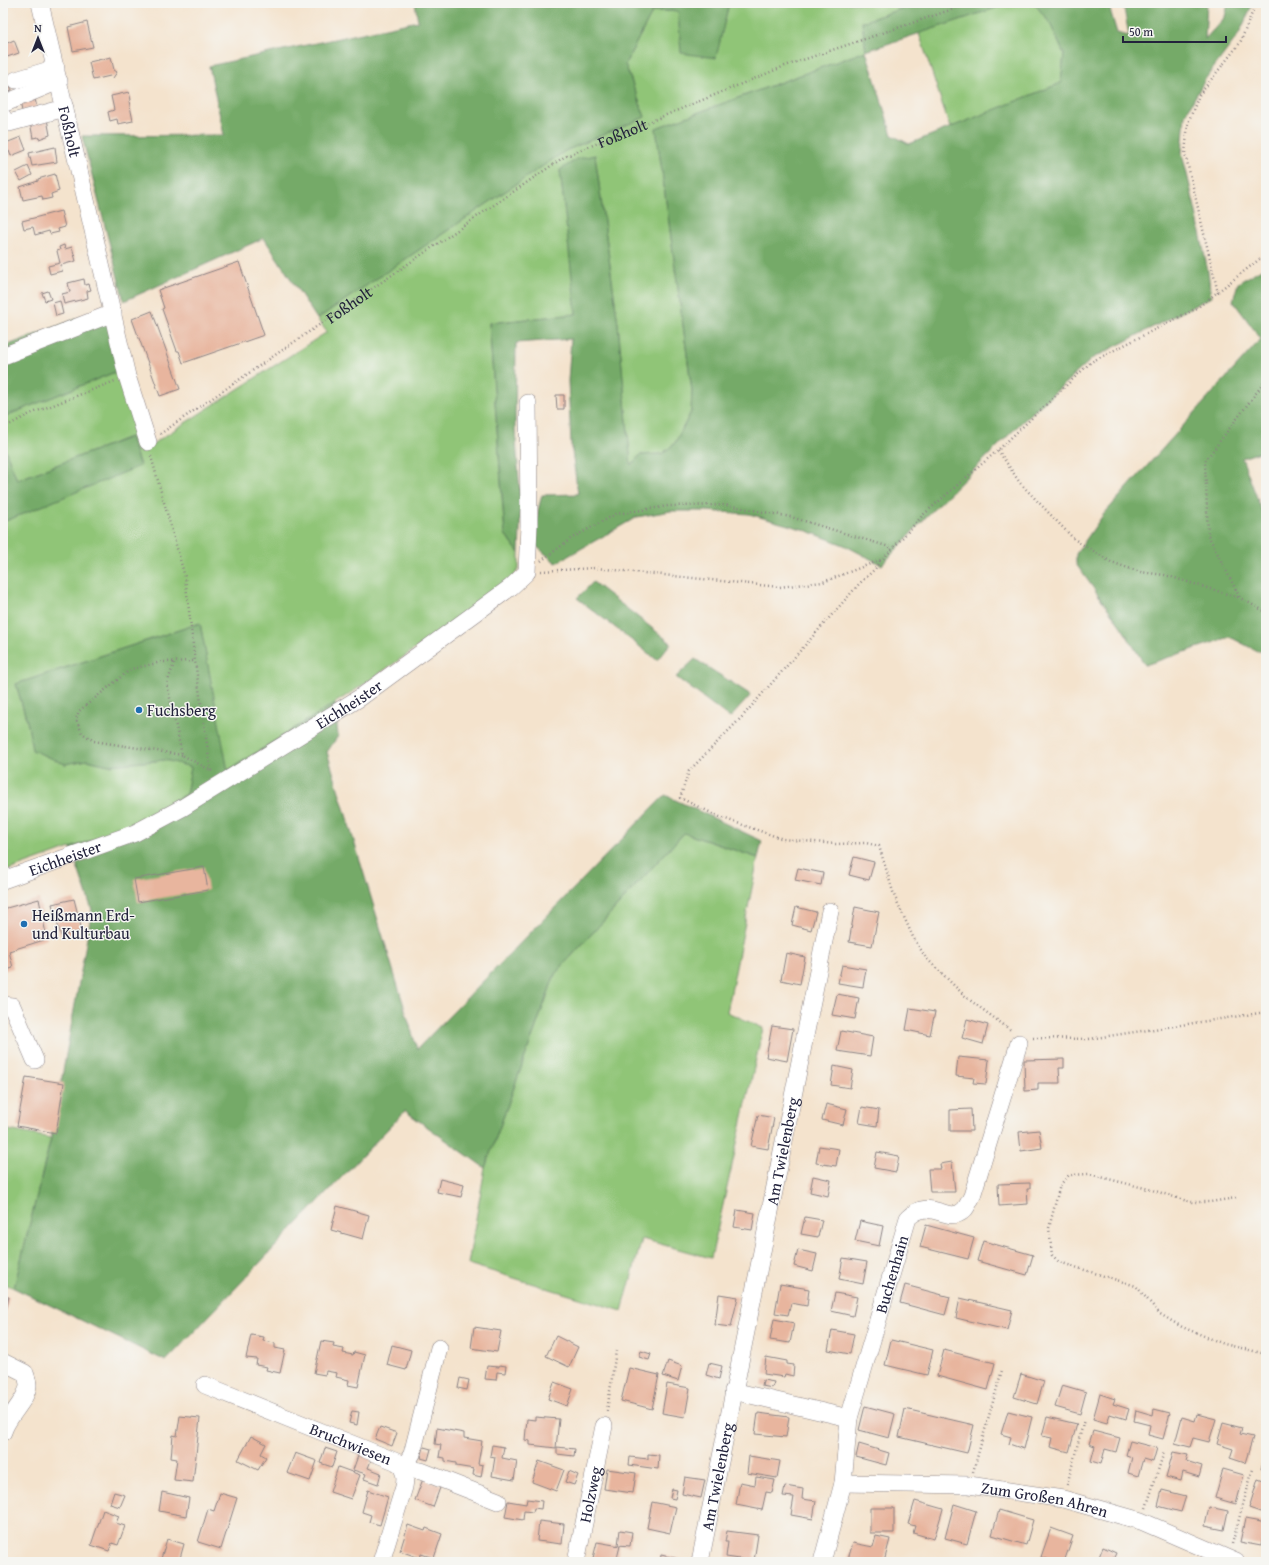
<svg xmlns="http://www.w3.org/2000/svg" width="1269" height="1565" viewBox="0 0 1269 1565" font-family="'Gentium Book Plus',serif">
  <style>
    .green { fill: #90c577; stroke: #597459 }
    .forest { fill: #74aa68; stroke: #4b6652 }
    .building { fill: #e8b59e }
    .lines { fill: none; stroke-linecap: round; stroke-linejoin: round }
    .minor-casing { stroke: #8b8284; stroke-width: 18 }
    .path { stroke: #8b8284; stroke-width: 2.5; stroke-dasharray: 1 3; stroke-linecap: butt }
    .minor { stroke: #fff; stroke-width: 17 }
    .poi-dot { fill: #1f6fb2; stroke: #f6f6f2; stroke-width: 1.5 }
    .labels { text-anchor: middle; stroke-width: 3; stroke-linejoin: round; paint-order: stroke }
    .street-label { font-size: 16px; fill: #22223b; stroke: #f6f6f2 }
    .poi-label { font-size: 16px; fill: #22223b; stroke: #f6f6f2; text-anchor: start }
  </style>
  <rect width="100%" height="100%" fill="#f6f6f2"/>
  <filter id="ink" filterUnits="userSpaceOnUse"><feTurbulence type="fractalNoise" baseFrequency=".025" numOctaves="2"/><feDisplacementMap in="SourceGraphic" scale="8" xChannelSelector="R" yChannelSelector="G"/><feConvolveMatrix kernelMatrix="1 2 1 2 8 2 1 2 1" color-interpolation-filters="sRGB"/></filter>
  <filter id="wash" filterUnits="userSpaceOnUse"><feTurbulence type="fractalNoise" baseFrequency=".012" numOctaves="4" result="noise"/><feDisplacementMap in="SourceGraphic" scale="16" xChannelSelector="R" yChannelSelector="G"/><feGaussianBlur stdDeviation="0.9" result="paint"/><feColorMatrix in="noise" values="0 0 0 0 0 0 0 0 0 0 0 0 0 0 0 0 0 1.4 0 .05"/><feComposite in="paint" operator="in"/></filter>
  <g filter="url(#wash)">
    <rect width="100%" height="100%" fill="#f4e3cd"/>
    <!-- green -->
    <path class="green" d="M729,3H918L862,22L866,51L656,128L692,391L691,412L675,443L662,454L640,455L631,466L618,324L595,155L577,159L560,170L577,314L489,323L505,534L519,553V569L506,586L360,687L227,771L200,623L16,684L28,725L33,750L65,764L87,760L109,765L165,760L192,766L186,794L126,828L3,872V522L140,465L130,437L17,480L3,444V417L120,370L146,448L327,332L317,319L565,151L645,117L625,64L653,11H678L715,58Z
      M1011,3H1034L1050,23L1064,54L1061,83L950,128L919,33Z
      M684,833L758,858L727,1012L763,1028L711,1258L642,1239L622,1311L468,1264L485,1168L555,974Z
      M3,1129L51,1138L14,1288L3,1283Z"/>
    <!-- forest -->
    <path class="forest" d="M415,3H729L716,58L681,53L678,11H653L625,64L645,117L565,151L317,319L264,238L124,301L82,136L224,135L209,66L418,21Z
      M918,3H1011L866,51L892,135L909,144L1061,83L1064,54L1050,23L1034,3H1108L1117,33L1129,36L1123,3H1207L1205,39L1225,17L1228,3H1253L1239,34L1206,78L1185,115L1182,153L1196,212L1208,272L1211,297L1093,358L1022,422L926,517L882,565L844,545L802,529L749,514L706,511H671L637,517L556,563L535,545L538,510L542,495L578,494L571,444L568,381L571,339L516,343L515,428L521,505L519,553L505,534L489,323L576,314L560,170L577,159L595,155L618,324L631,465L640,455L662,454L675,443L691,412L692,391L656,128L866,51L862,22Z
      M1266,266V450L1242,458L1266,522V649L1257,651L1230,637L1145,665L1122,628L1076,564V554L1103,515L1261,339L1233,301L1238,283Z
      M105,308L120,370L3,417V347Z
      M130,437L140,466L3,522V444L17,480Z
      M593,582L671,643L657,660L577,598Z
      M200,623L228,771L335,703L338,736L327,752L417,1049L665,795L762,841L758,858L684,833L555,974L485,1168L405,1111L166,1361L14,1288L51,1138L92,910L71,848L126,828L186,794L191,767L165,760L109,765L87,760L65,764L32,750L28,725L16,684Z
      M695,659L751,695L730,718L676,677Z"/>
    <g id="blocks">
      <!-- building -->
      <path class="building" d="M87,22L93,47L73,51L68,27Z
        M14,40L19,53L7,57L3,45Z
        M111,57L114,70L117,72L113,78L110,76L93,80L89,62Z
        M3,71L12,90L3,94Z
        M129,92L131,100L129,101L133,121L118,124L117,119L110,121L108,112L114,110L111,96Z
        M34,94L37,108L22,111L19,97Z
        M47,119L50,135L39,139L38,137L33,138L30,122Z
        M3,136L6,143L21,137L26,150L11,156L9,151L3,153Z
        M55,147L57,162L32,166L29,153Z
        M28,166L32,175L21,181L16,172Z
        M55,174L59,191L51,194L52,198L43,200L42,196L23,200L20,187L38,181V179Z
        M61,211L65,227L58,229L59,232L50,234L49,231L35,235L33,227L24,229L22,221Z
        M64,245L65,249L72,247L76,261L61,265L62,271L50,274L48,266L60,263L57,251L60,250L59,247Z
        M239,262L264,335L183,363L179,351H177L162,309L164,308L158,290Z
        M84,279L85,285L89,284L91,290L87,291L88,298L64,304L62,294L70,292L68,283Z
        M48,291L51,299L45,301L42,293Z
        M60,301L63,314L56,316L53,303Z
        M152,311L180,389L160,396L132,319Z
        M556,395H564V409H557Z
        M854,857L874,862L869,880L849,875Z
        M204,867L208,890L138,902L134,879Z
        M798,868L823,873L821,885L795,880Z
        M39,899L47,939L9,951L13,968L3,971V909Z
        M74,899L82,931L61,936L52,904Z
        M796,907L816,912L811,930L792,925Z
        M855,907L879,912L872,946L849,942Z
        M786,953L805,957L800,984L781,980Z
        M842,965L866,969L863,987L838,983Z
        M837,994L859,998L855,1019L832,1015Z
        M910,1008L935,1012L930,1035L906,1030Z
        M967,1019L988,1025L983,1044L962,1038Z
        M772,1026L793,1029L787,1061L766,1057Z
        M841,1031L873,1037L870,1056L837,1051Z
        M958,1057L989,1060L986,1084L973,1083L974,1078L956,1076Z
        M1064,1059V1068H1059L1060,1083H1038V1090L1025,1091L1024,1060Z
        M834,1066L853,1070L850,1088L831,1085Z
        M26,1077L64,1083L56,1133L17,1126Z
        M826,1104L847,1109L843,1125L822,1120Z
        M862,1107L879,1110L877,1126L859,1123Z
        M971,1109L972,1131H950V1110Z
        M758,1115L774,1118L768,1149L751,1146Z
        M1039,1130L1042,1148L1021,1151L1019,1132Z
        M819,1146L839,1149L836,1166L816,1163Z
        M877,1152L899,1156L896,1172L874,1168Z
        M952,1162L955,1192H930L928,1169H941L940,1164Z
        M813,1176L831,1180L828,1196L810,1192Z
        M440,1179L464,1185L461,1197L437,1192Z
        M1030,1183V1189H1027L1028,1204L999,1206L998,1184Z
        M337,1206L369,1215L363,1239L331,1230Z
        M737,1210L755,1213L752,1230L734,1227Z
        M805,1217L822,1220L818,1237L801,1234Z
        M860,1221L883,1226L879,1246L855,1241Z
        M926,1225L974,1238L968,1259L920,1247Z
        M983,1241L1033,1255L1027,1275L977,1261Z
        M798,1250L817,1254L813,1271L794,1266Z
        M843,1258L867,1262L863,1284L839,1279Z
        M780,1284L809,1289L807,1306L791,1303L788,1315L775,1313Z
        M905,1285L950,1297L945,1315L900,1303Z
        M835,1293L857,1297L853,1316L831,1311Z
        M719,1294L738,1297L731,1327L715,1325Z
        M3,1296L9,1297L4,1320L3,1319Z
        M960,1298L1012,1310L1007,1330L956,1318Z
        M774,1319L794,1323L790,1343L770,1340Z
        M474,1327L501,1331L497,1352L471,1348Z
        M832,1330L854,1334L850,1354L828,1350Z
        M251,1335L264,1337L263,1341L275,1343V1348L285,1350L280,1373L266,1370L267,1367L256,1365L257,1359L246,1358Z
        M556,1336L578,1347L569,1367L546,1356Z
        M891,1340L933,1350L927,1375L885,1365Z
        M321,1341L334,1343L333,1347L344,1349L343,1353L353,1355L354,1352L365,1355L358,1387L348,1385L349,1380L336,1377L337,1373L326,1371L325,1375L314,1373Z
        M392,1345L411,1350L406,1370L387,1365Z
        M944,1350L995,1363L988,1390L937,1376Z
        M641,1351L651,1354L649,1360L639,1357Z
        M766,1357L787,1361V1364L794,1365L793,1376L785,1374L784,1377L764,1374Z
        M668,1361L682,1366L678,1381L663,1376Z
        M709,1363L722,1366L719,1379L706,1375Z
        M499,1365L506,1366L505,1373L497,1372L496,1380L485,1379L487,1366L499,1367Z
        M629,1368L659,1375L652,1409L621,1401Z
        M1021,1374L1044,1381L1037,1404L1014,1397Z
        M460,1378L469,1380L467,1390L458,1388Z
        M763,1380L774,1382L772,1388L762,1386Z
        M554,1382L573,1389L567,1406L548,1399Z
        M667,1384L690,1388L685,1417L662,1413Z
        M1062,1385L1086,1392L1080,1414L1055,1407Z
        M1100,1394L1115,1399L1113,1404L1129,1409L1126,1419L1110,1414L1107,1423L1093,1419Z
        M865,1406L895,1414L889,1438L859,1430Z
        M905,1409L974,1425L967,1453L899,1437Z
        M1154,1409L1170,1413L1163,1439L1148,1435L1150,1425L1134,1421L1136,1410L1153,1415Z
        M352,1411L359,1412L357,1425L349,1423Z
        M1008,1411L1032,1417L1024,1449L1009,1444L1011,1437L1001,1434Z
        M758,1413L789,1417L786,1437L755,1434Z
        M1197,1414L1216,1419L1209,1442L1193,1438L1190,1447L1175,1443L1182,1417L1195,1421Z
        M180,1416L200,1418L193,1482L174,1480L177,1459L171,1458L173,1435L177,1436Z
        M535,1417L559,1419L556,1448L530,1445V1441L525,1440L527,1419L535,1420Z
        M1047,1417L1077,1424L1069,1452L1050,1447L1052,1438L1042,1436Z
        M1223,1423L1242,1428L1240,1434L1253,1437L1245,1463L1230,1458L1233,1449L1217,1444Z
        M380,1427L397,1433L392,1446L375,1439Z
        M437,1428L464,1433V1438L482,1441L478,1464L483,1465L481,1477L473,1475L474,1469L456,1466V1463L445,1461V1458L439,1457L441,1445L435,1444Z
        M1093,1431L1120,1438L1116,1452L1105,1449L1101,1464L1091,1461L1095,1446L1089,1444Z
        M251,1436L266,1444L261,1454L266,1457L258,1470L238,1460Z
        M1130,1441L1157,1448L1153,1462L1143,1459L1138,1476L1128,1473L1132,1457L1126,1455Z
        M859,1444L889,1453L886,1465L856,1457Z
        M492,1445L504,1447L502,1458L517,1461L514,1480L492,1476L495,1457L490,1456Z
        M424,1447L431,1449L428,1460L421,1458Z
        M557,1447L575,1449L574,1456L557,1454Z
        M325,1448L337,1452L332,1467L320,1463Z
        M1266,1449V1470L1261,1469Z
        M1173,1452L1188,1455L1186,1461L1202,1466L1199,1477L1183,1472L1181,1481L1166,1477Z
        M295,1453L317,1461L310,1481L287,1473Z
        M359,1453L372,1458L368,1468L381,1473L378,1484L364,1479L366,1474L353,1470Z
        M648,1454L659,1455L658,1469L629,1465L630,1457L648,1459Z
        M749,1456L780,1461L777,1478L747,1473Z
        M539,1461L564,1470L556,1491L532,1482Z
        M338,1467L360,1475L351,1499L330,1492Z
        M607,1469L636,1473L633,1493L604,1489Z
        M1223,1469L1244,1475L1236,1504L1215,1498Z
        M569,1471L578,1475L574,1485L565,1482Z
        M685,1477L705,1480L701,1498L682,1494Z
        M756,1477L775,1480L772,1493L766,1492L762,1510L736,1505L740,1482L755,1485Z
        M423,1479L441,1485L433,1507L415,1500Z
        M1258,1479L1266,1482V1514L1249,1508Z
        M785,1486L803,1489L802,1499L816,1501L813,1519L791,1515L794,1497L783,1496Z
        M672,1489L677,1490L675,1499L670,1498Z
        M368,1490L388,1497L380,1525L369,1522L371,1515L362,1512Z
        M1162,1490L1186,1496L1181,1512L1158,1506Z
        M114,1492L125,1495L120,1507L110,1504Z
        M162,1492L189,1498L186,1516L159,1511Z
        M220,1493L237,1498L221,1549L198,1542L208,1509L214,1511Z
        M527,1499L542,1501L541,1509L534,1508L533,1512L524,1511L523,1520L505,1517L508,1501L526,1504Z
        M915,1501L943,1509L934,1539L913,1533L915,1526L908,1524Z
        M652,1502L676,1507L670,1533L647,1528Z
        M954,1504L976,1511L967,1544L945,1538Z
        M1209,1507L1228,1511L1224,1530L1205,1526Z
        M870,1508H894V1533H870Z
        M103,1510L119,1516L116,1523L125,1526L118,1545L112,1543L109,1551L91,1545Z
        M999,1510L1033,1520L1026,1545L992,1535Z
        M1245,1519L1266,1523L1261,1546L1240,1542Z
        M539,1521L564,1524L562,1544L537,1541Z
        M408,1525L425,1531L426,1528L442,1534L434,1558L421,1554L420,1558L400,1551Z
        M1051,1528L1073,1536L1064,1562H1056L1041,1557Z
        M620,1530L632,1532L630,1546L618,1545Z
        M727,1531L758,1535L754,1561L726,1557L728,1542H725Z
        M876,1536L890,1539L884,1562H847L853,1543L873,1547Z
        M167,1539L184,1544L179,1562H160Z
        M597,1542L620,1546L616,1562H592Z
        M1103,1547L1116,1553L1112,1562H1097Z
        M661,1555L688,1561L687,1562H660Z"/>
    </g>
  </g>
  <g filter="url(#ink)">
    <use href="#blocks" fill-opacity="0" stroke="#8b8284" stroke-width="1"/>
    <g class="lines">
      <!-- minor casing -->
      <g class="minor-casing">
        <g id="minor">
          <path id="s2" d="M40,3L127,376L148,442"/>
          <path d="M16,80L56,68"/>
          <path d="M3,104L59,81"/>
          <path d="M3,117L5,122L9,123L65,108"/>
          <path d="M3,356L113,313"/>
          <path id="s3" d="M3,880L135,833L182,808L361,697L511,587L527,572L529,525L528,403"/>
          <path d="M3,1005L12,1006L35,1060"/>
          <path d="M439,1348L412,1454L403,1469L421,1471L498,1501"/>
          <path d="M3,1362L25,1373C26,1376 28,1381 28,1385C27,1401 7,1416 3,1432"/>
          <path id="s4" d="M205,1385L397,1462C405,1469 406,1477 404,1487L381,1562"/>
          <path d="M733,1391L849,1418"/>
          <path id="s5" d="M843,1483L969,1485L1063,1499L1141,1521L1236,1562"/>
          <path id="s6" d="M576,1562L604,1426"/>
          <path id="s7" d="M700,1562L830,911"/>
          <path id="s8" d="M822,1562L843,1483L849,1418L908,1218C931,1195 947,1226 964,1210C967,1207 970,1200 972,1196L1019,1043"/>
        </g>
      </g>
      <!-- path -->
      <g class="path">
        <path d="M1218,293L1185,153L1188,123L1199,95L1240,43L1256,3"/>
        <path d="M1266,380L1205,461L1208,535L1240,598L1266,612"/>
        <path d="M3,428L30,414L115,381"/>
        <path id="s1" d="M160,434L564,157L785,66L971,3"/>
        <path d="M998,450L1020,483L1074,539L1111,562L1140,572L1165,575L1240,598"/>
        <path d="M151,456L185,577L195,661L211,772"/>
        <path d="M541,561L572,538L616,514L668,506L726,505L791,517L893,548"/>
        <path d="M880,561L875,569L859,584L741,718L689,771L680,798L720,817L783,839L836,844L866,843L879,846L894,895L913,937L926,958L967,998L1012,1031"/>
        <path d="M541,571L596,568L779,587L823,582L883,559L923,515L998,450L1091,362L1197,308L1261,258L1266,260"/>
        <path d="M174,663L167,684L182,755L212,771"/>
        <path d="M182,755L94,741L82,733L76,719L79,711L131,669L162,662L195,661"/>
        <path d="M1033,1038L1089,1039L1266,1012"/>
        <path d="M1236,1198L1210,1202H1190L1152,1190L1089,1174L1069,1175L1060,1185L1049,1228L1052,1255L1059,1262L1136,1286L1160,1314L1182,1327L1224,1344L1266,1354"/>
        <path d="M607,1411L616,1351"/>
        <path d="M973,1472L1002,1370"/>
        <path d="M1067,1485L1084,1420"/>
        <path d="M1146,1508L1164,1452"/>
        <path d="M1232,1544L1253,1469"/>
      </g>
      <!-- minor -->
      <use href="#minor" class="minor"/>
    </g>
  </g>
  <!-- markers -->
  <g class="poi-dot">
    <circle cx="139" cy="710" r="4"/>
    <circle cx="24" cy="924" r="4"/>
  </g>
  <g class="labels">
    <!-- street labels -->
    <g class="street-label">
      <text dy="6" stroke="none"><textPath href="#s2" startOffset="132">Foßholt</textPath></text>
      <text dy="6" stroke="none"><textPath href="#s1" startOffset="553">Foßholt</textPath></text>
      <text dy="6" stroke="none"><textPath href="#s1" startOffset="229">Foßholt</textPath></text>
      <text dy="6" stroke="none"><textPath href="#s3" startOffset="390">Eichheister</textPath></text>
      <text dy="6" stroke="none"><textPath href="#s3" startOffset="66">Eichheister</textPath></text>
      <text dy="6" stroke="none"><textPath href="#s7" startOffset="419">Am Twielenberg</textPath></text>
      <text dy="6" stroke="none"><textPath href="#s8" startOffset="297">Buchenhain</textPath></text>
      <text dy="6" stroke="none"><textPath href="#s4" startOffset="157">Bruchwiesen</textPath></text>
      <text dy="6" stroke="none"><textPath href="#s7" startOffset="87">Am Twielenberg</textPath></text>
      <text dy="6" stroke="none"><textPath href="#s6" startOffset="69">Holzweg</textPath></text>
      <text dy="6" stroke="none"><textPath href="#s5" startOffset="203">Zum Großen Ahren</textPath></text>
    </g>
    <!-- poi labels -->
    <g class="poi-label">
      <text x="147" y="716">Fuchsberg</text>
      <text x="32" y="921">Heißmann Erd-<tspan x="32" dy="18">und Kulturbau</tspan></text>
    </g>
  </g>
  <!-- margin -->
  <rect width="1269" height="1565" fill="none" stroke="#f6f6f2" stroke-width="16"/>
  <!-- north arrow -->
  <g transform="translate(38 38)" stroke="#f6f6f2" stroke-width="3" paint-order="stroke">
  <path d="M0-3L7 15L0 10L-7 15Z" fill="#22223b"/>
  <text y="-6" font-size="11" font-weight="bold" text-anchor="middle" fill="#22223b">N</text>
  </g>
  <!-- scale -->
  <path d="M1123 36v6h103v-6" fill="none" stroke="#22223b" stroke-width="2"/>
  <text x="1129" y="36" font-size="12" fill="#22223b" stroke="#f6f6f2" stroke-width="3" paint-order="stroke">50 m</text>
</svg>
